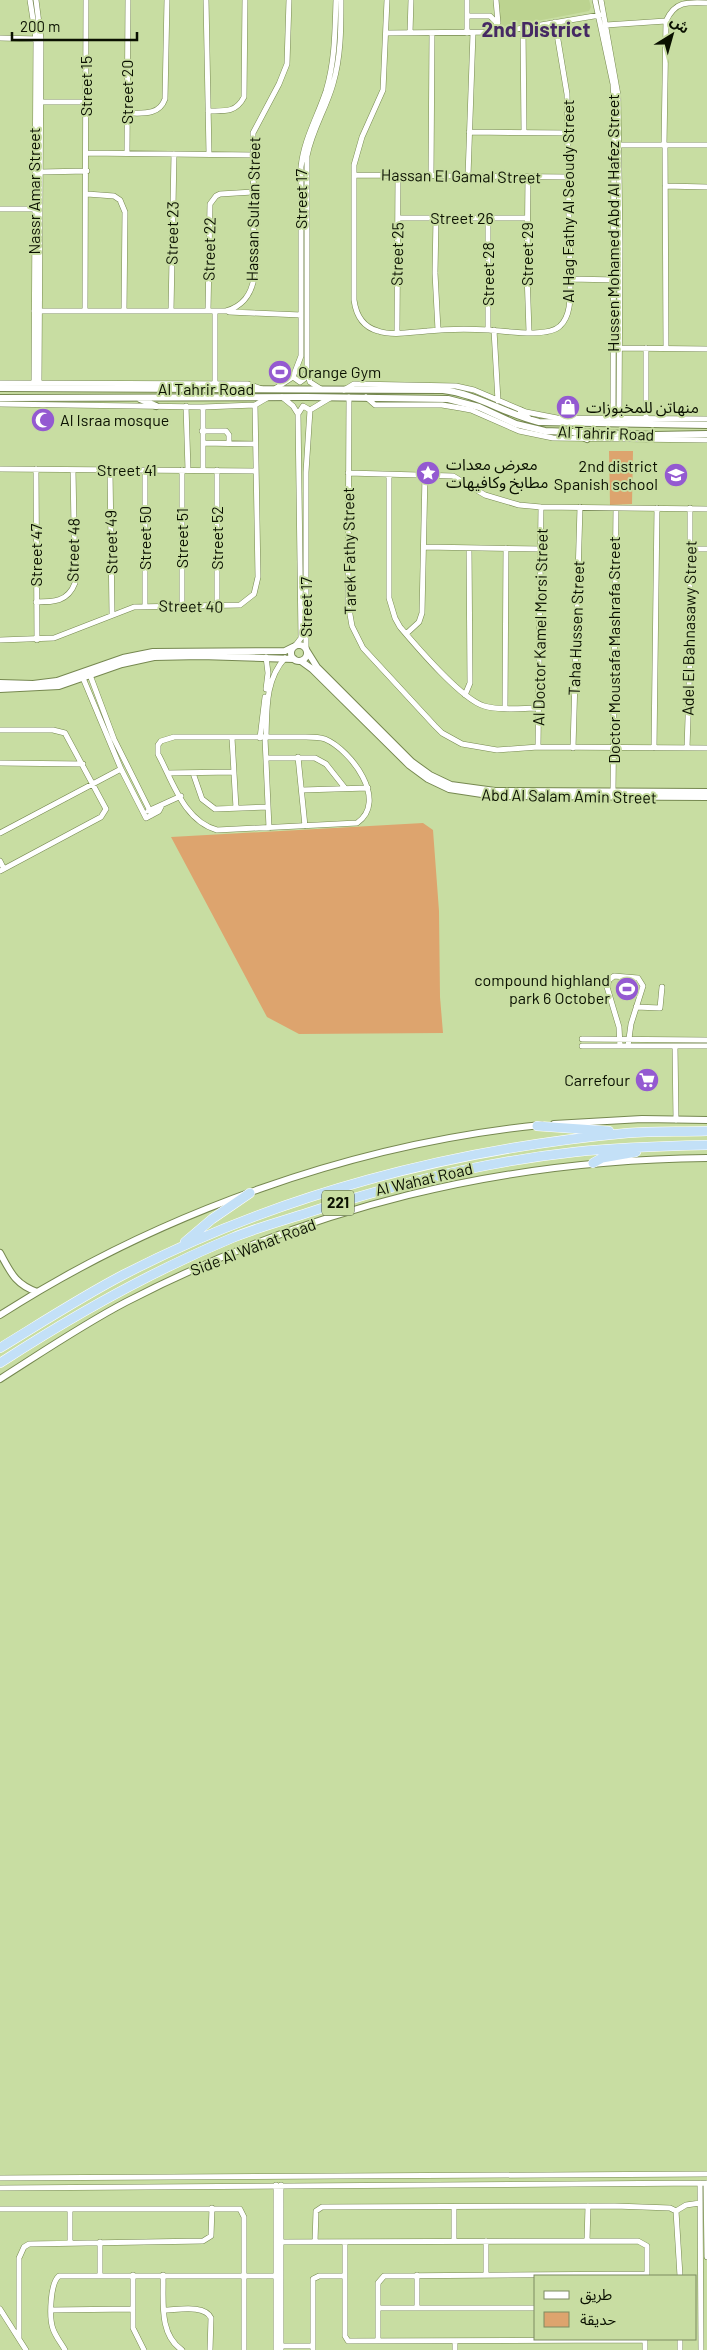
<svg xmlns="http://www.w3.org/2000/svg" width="707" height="2350" viewBox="0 0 707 2350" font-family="Barlow,'Noto Sans Arabic',sans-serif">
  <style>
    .built { fill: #bcd390 }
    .green { fill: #dda46e }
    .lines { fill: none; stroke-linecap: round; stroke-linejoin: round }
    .minor-casing { stroke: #768850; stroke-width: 6 }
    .tertiary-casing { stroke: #768850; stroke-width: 8 }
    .trunk-casing { stroke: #fff; stroke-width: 10 }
    .minor { stroke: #fff; stroke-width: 5 }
    .tertiary { stroke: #fff; stroke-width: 6 }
    .trunk { stroke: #c3e0f7; stroke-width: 9 }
    .labels { text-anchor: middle; stroke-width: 4; stroke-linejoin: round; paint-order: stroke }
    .shield { fill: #c8dda2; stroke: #434e31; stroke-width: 1 }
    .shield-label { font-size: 15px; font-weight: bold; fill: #0a1000 }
    .street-label { font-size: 16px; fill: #0a1000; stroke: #c8dda2 }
    .poi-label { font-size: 16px; fill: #0a1000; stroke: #c8dda2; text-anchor: start }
    .district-label { font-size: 21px; font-weight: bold; fill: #452963; stroke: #c8dda2 }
  </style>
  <rect width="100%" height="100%" fill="#c8dda2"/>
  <!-- built -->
  <path class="built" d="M498,0H589L591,7L589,11L500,28Z"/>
  <!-- green -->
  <path class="green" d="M609,451H633L632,504L610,505Z
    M423,823L433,830L439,911L440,997L443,1033L299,1034L267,1017L171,837Z"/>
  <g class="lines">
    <!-- minor casing -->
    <g class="minor-casing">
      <path id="minor" d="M30,0L36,39L34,383
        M36,0L41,39L39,383
        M206,0L209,154
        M387,0L383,90L362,137L354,165V300C356,315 363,327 378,331C393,336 412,332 427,331C448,329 468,329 489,330C506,331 548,338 560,326C572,315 570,294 570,279L567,94L555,22
        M467,0V33
        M496,0L498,23
        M595,0L613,84L614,100L613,419
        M601,0L618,95L620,246L619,419
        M467,16H490L496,22L499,32
        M606,25L666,21
        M523,28L524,132
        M387,33L499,32L600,15
        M410,33L411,0
        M0,38L38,39
        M40,102H87
        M208,111C224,111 236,113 244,97L245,0
        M127,113C142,113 159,116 165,99L167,0
        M469,132L568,133
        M615,145H707
        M664,145L666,21C675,1 688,2 707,3
        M665,145L666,348
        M86,153L253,155
        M127,153L128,0
        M41,172L87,171
        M354,175L568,177
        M431,176L432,33
        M468,176L473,33
        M528,177L527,273L529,332
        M665,186L707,187
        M87,194L114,196L120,200L125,212L124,311
        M0,209H37
        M398,218H527
        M436,218L435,273L438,330
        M488,218V330
        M570,279L617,280
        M34,311H226C243,306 251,295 254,278L253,133L279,84L287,64L289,0
        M85,311L86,0
        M171,311L174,154
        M208,311L210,204L216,196L220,194L253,192
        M215,311V384
        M229,312L301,315
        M494,330L498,401
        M397,332L398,176
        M617,348L707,349
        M646,348V418
        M293,377L300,382L304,379L306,373
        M0,383L248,384L262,389
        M276,388L293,377L301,356V167C304,139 317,118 326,91C335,61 335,31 336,0
        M321,389L310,382L307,372V156C312,130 326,109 333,84C341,57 341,28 341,0
        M344,390L354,384L456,386L474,390L526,412L557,418L707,419
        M282,397L293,406L298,414L301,638L295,646
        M349,397L348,603L352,626L363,648L435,726L442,733L462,744L497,750L538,747L707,748
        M366,397L375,405H442L460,408L471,410L519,431L553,438L707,440
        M0,404L203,407L255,405L267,398
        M186,406L188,470
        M203,407V470
        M298,414L303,406L310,410
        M202,431H226L229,435V443
        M203,443L255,444
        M0,469L255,471
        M36,469L37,640
        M110,470L112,614
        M145,470V606
        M182,470V606
        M217,470V607
        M348,473L453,476L485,495L519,505L541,507L707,509
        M389,475V598L395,618L400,627C417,647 461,699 484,706C501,711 522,708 539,708
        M424,547L541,549
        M690,549H707
        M36,602C53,602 68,602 75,583L73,470
        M406,634L419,622L422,613L425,475
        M0,640L54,638L134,607L240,605L254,594L258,577L255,405
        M306,648V472L310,410L330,398
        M90,675L114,739L152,815
        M83,678L121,769L146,818L159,811L161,807
        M266,689L268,673L266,657
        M465,695L470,683L469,548
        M505,708L506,548
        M0,730H53L65,733L106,809L101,817L0,871
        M174,737H306C312,737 319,737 325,739C351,750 389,801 357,823L217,830C184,821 173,782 158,754V745L161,741Z
        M232,738L236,808
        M260,738L265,697
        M265,738L269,828
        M266,738C267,709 265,680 285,658
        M538,747L541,507
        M573,748L580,507
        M654,748L657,508
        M687,748L690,658V508
        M298,757L305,826
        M266,758H315L326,764L345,788
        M0,763L83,764
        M168,773L234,772
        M193,773L202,799L215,809L268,807
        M302,790L368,788
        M613,792L616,508
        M148,811L181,796
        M0,833L121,769
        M0,861L4,869
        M636,1007L660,1008L662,987
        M582,1039L707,1040
        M582,1046H707
        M620,1046L619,1027L607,987L609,980L614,976L638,978L643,986L631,1024L628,1046
        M675,1046L676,1120
        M0,2178L707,2174
        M700,2183L701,2350
        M706,2183L707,2257
        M276,2185V2350
        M281,2185V2350
        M0,2188L707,2183
        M0,2209H240L244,2217V2350
        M70,2209V2242
        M676,2211L680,2276
        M676,2211L686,2205L700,2203
        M454,2241V2207
        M587,2241L588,2206
        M281,2242L638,2241L647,2246V2276
        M315,2242L316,2211L322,2207L615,2206L670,2208L676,2211
        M345,2242V2336L348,2341L645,2340
        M100,2274V2242
        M133,2275V2328L144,2350
        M163,2275C164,2299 158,2334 182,2350
        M486,2275V2241
        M378,2308H536
        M417,2308V2275
        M0,2309L26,2350
        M51,2310L133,2309
        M164,2310C177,2310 205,2304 211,2318L210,2350
        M19,2338V2258L24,2247L29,2244L203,2241L211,2236L212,2208
        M378,2341V2283L384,2276L647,2274
        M281,2346H313
        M65,2350C61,2343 56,2337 53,2329C49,2318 50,2283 59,2276H276
        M313,2350V2279L319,2276H345
        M455,2350V2341
        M645,2350V2339
        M680,2350V2339"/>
    </g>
    <!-- tertiary casing -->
    <g class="tertiary-casing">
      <path id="tertiary" d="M0,388L443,390C477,394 505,414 539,422L707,425
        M0,398L307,397L448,399L479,407L516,424L545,431L655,435L707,434
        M140,399L156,406
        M521,411L529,419
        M575,433L587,439
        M291 653a8 8 0 1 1 16 0a8 8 0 1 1-16 0Z
        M307,651L317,667L412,762L430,775L451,785L495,791L707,792
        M301,661L312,669L409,765L428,779L449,789L495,796L707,797
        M0,683L33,684L57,681L123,658L153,652L285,651L293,647
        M0,689L59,686L122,664L154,657L201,656L294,659
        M554,1124L642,1119L707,1120
        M0,1253C11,1273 15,1284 37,1292
        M0,1315C159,1213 353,1144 541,1125
        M0,1379C41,1353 82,1325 126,1302C310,1207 500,1160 707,1158"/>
    </g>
    <!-- trunk casing -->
    <g class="trunk-casing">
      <path id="trunk" d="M537,1126L609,1131
        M593,1163L602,1158L636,1152
        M185,1242L212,1219L250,1193
        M0,1348C41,1323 81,1297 123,1275C279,1194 453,1149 628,1133C654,1131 681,1132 707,1131
        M0,1363C74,1315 150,1272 232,1238C256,1228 282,1221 307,1213C395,1184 483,1162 575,1152C619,1147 663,1146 707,1145"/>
    </g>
    <!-- minor -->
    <use href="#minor" class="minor"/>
    <!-- tertiary -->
    <use href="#tertiary" class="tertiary"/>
    <!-- trunk -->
    <use href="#trunk" class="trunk"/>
  </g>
  <!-- icons -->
  <defs>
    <g id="stadium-disc" transform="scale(1.25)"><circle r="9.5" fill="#945ad1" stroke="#c8dda2"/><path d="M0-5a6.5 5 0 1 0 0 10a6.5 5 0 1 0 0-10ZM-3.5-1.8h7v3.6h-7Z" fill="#fff"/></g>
    <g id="shop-disc" transform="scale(1.25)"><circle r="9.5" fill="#945ad1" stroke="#c8dda2"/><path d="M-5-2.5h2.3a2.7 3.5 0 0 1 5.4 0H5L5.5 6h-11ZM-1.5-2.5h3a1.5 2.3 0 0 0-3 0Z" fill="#fff"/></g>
    <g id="mosque-disc" transform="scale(1.25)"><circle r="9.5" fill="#945ad1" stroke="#c8dda2"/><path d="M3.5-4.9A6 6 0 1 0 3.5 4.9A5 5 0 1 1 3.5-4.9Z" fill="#fff"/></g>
    <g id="sight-disc" transform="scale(1.25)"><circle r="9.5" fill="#945ad1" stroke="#c8dda2"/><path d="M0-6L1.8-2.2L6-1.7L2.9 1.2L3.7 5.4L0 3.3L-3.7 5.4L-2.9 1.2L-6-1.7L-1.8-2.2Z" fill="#fff"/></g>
    <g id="school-disc" transform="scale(1.25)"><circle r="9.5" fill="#945ad1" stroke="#c8dda2"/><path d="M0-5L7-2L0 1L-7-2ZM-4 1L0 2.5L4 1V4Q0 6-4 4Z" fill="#fff"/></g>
    <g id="supermarket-disc" transform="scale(1.25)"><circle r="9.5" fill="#945ad1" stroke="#c8dda2"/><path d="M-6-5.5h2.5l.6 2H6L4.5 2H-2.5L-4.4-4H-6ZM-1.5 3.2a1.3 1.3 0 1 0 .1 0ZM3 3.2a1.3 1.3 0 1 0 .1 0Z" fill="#fff"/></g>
  </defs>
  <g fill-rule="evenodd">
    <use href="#stadium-disc" x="280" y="372"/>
    <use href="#shop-disc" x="568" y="407"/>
    <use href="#mosque-disc" x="43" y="420"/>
    <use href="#sight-disc" x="428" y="473"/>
    <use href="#school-disc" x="676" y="475"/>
    <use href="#stadium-disc" x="627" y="989"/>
    <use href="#supermarket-disc" x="647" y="1080"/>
  </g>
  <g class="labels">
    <!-- shield labels -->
    <rect class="shield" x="322" y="1190.5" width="32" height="25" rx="4"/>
    <g class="shield-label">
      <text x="338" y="1208">221</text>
    </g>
    <!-- street labels -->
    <g class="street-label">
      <text transform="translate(86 86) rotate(-90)" y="6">Street 15</text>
      <text transform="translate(127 92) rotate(-90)" y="6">Street 20</text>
      <text transform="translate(461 176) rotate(1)" y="6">Hassan El Gamal Street</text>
      <text transform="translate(34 191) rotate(-90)" y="6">Nassr Amar Street</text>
      <text transform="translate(301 199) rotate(-90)" y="6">Street 17</text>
      <text transform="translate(568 201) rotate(-90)" y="6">Al Hag Fathy Al Seoudy Street</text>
      <text transform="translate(253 209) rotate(-89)" y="6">Hassan Sultan Street</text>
      <text x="462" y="224">Street 26</text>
      <text transform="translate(613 223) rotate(-90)" y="6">Hussen Mohamed Abd Al Hafez Street</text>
      <text transform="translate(172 233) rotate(-89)" y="6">Street 23</text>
      <text transform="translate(209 249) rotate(-89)" y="6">Street 22</text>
      <text transform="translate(397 254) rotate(-89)" y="6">Street 25</text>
      <text transform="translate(527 254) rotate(-90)" y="6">Street 29</text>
      <text transform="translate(488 274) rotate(-90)" y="6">Street 28</text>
      <text x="206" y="395">Al Tahrir Road</text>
      <text transform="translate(606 433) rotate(2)" y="6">Al Tahrir Road</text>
      <text x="127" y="476">Street 41</text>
      <text transform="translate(145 538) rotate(-90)" y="6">Street 50</text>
      <text transform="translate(182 538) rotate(-90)" y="6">Street 51</text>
      <text transform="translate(217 538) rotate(-90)" y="6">Street 52</text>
      <text transform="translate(111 542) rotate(-91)" y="6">Street 49</text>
      <text transform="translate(73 550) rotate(-89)" y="6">Street 48</text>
      <text transform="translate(349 551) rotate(-91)" y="6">Tarek Fathy Street</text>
      <text transform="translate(36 555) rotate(-90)" y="6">Street 47</text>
      <text transform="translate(191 606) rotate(1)" y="6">Street 40</text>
      <text transform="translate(306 607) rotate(-90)" y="6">Street 17</text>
      <text transform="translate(540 627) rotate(-89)" y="6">Al Doctor Kamel Morsi Street</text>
      <text transform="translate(576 628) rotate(-88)" y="6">Taha Hussen Street</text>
      <text transform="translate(689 628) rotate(-89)" y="6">Adel El Bahnasawy Street</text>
      <text transform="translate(614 650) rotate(-90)" y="6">Doctor Moustafa Mashrafa Street</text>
      <text transform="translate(569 796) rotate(1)" y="6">Abd Al Salam Amin Street</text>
      <text transform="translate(424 1179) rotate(-13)" y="6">Al Wahat Road</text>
      <text transform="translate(253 1247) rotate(-21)" y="6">Side Al Wahat Road</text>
    </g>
    <!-- poi labels -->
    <g class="poi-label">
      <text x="298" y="378">Orange Gym</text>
      <text x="586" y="413">منهاتن للمخبوزات</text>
      <text x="60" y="426">Al Israa mosque</text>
      <text x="446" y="470">معرض معدات<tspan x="446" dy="18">مطابخ وكافيهات</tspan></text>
      <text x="658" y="472" text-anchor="end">2nd district<tspan x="658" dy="18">Spanish school</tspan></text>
      <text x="610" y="986" text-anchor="end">compound highland<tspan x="610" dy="18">park 6 October</tspan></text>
      <text x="630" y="1086" text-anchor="end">Carrefour</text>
    </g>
    <!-- district labels -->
    <g class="district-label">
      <text x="536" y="37">2nd District</text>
    </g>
  </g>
  <!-- legend -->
  <rect x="534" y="2275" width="162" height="65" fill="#c8dda2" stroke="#7c8b61"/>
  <rect x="544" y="2291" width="25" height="8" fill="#ffffff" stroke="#7c8b61"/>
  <text x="580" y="2300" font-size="15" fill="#0a1000">طريق</text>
  <rect x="544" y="2312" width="25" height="15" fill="#dda46e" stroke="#7c8b61"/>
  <text x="580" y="2325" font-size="15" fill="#0a1000">حديقة</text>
  <!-- north arrow -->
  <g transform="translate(672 35) rotate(37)" stroke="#c8dda2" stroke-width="4" paint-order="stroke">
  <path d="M0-4L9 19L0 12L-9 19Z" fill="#0a1000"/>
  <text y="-8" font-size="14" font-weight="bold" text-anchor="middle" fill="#0a1000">ش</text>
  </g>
  <!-- scale -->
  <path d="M12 32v8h125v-8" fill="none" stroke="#0a1000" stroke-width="2.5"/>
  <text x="20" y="32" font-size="15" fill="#0a1000" stroke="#c8dda2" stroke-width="4" paint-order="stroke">200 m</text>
</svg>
